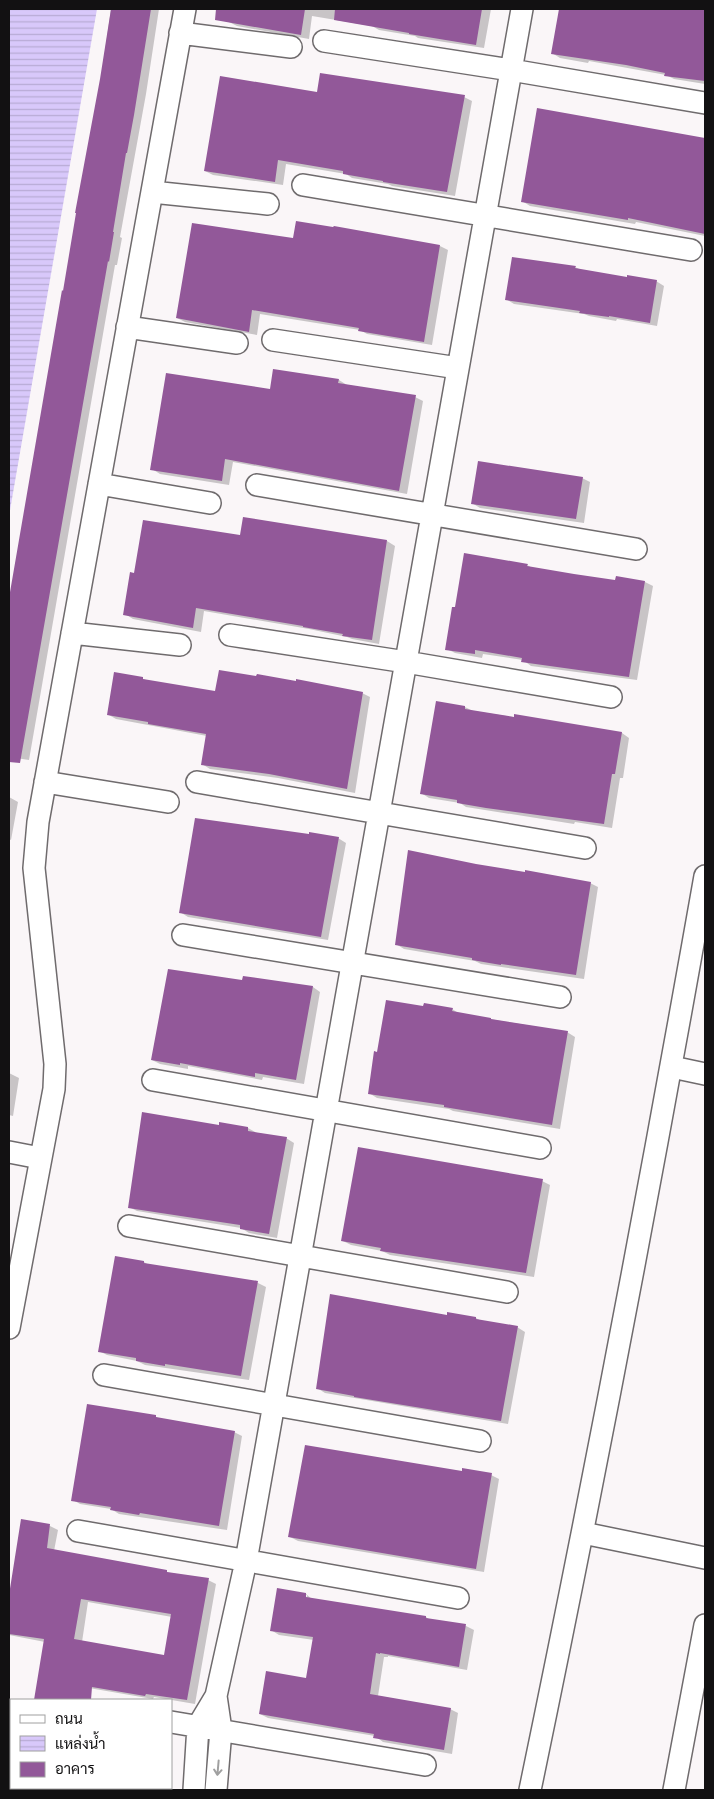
<svg xmlns="http://www.w3.org/2000/svg" width="714" height="1799" viewBox="0 0 714 1799" font-family="'PT Sans',Sarabun,sans-serif">
  <style>
    .water { fill: url(#water-rules) }
    .shadow { fill: #0003; fill-rule: evenodd }
    .building { fill: #925899; fill-rule: evenodd }
    .lines { fill: none; stroke-linecap: round; stroke-linejoin: round }
    .street-casing { stroke: #6f6b6d; stroke-width: 24 }
    .street { stroke: #fff; stroke-width: 21 }
    .oneway { stroke: #a0a0a0 }
  </style>
  <defs>
    <pattern id="water-rules" width="6" height="5" patternUnits="userSpaceOnUse" patternTransform="scale(1.25)"><rect width="6" height="5" fill="#d8c8fa"/><path d="M0 2.5h6" fill="none" stroke="#b8abd5"/></pattern>
  </defs>
  <rect width="100%" height="100%" fill="#faf6f8"/>
  <!-- water -->
  <path class="water" d="M9,9H97L9,516Z"/>
  <!-- shadow -->
  <path class="shadow" d="M111,9H159L146,94L120,237L122,238L117,265H115L29,760L9,757V602L63,292H64L101,79Z
    M232,9H491L484,48L418,38L415,36L379,30L372,26L312,16L309,39L237,26L229,22Z
    M560,9H705V84L674,79L666,75L589,61L588,63L560,58L552,53Z
    M318,94L464,97L472,101L455,196L392,186L388,184L352,178L346,174L286,164L283,185L213,175L205,171Z
    M644,129L705,139V236L636,222L635,224L530,206L522,201Z
    M335,227L440,246L448,250L432,345L367,334L360,330L260,314L257,335L185,322L177,318L294,240Z
    M575,267L581,270L628,278L656,281L664,286L657,326L617,319L616,321L589,316L584,314L514,304L506,299Z
    M274,370L339,380L347,385L415,397L423,401L407,494L233,462L229,485L160,474L152,469L271,390Z
    M582,478L590,482L584,523L480,508L472,503Z
    M244,518L387,541L395,546L379,644L352,639L347,637L309,629L204,611L201,632L133,619L125,614L135,574L241,536Z
    M527,565L534,569L616,582H645L653,586L637,680L531,666L523,660L483,654L482,658L455,653L447,649Z
    M143,679L148,681L216,693L297,682L362,693L370,697L355,793L278,778L210,769L202,764L207,736L116,719L109,715Z
    M465,707L473,711L622,733L629,738L623,778H620L612,828L575,822L574,824L466,807L460,803L429,798L421,793Z
    M9,797L18,802L11,840L9,839Z
    M310,835L338,838L346,843L328,940L188,917L180,912Z
    M476,865L590,883L598,887L584,979L481,964L475,961L404,949L396,944Z
    M244,981L313,987L320,992L304,1084L263,1077L262,1080L188,1066V1069L160,1064L152,1060Z
    M424,1007L452,1009L460,1014L567,1032L575,1037L560,1129L453,1111L449,1109L377,1098L369,1093L378,1053Z
    M9,1073L19,1078L13,1116L9,1115Z
    M220,1124L248,1128L257,1133L286,1138L294,1143L277,1238L249,1233L241,1228L137,1211L129,1207L220,1126Z
    M542,1181L550,1185L534,1277L390,1255L382,1251L351,1245L343,1241Z
    M144,1262L150,1266L258,1283L266,1287L249,1380L145,1365L137,1361L107,1355L99,1351Z
    M448,1316L476,1318L481,1321L517,1327L525,1332L508,1424L325,1393L317,1388Z
    M156,1417L160,1419L234,1432L242,1436L227,1530L119,1514L111,1509L80,1504L73,1500Z
    M463,1472L491,1475L499,1479L484,1572L298,1541L290,1537Z
    M22,1521L50,1526L58,1530L54,1551L208,1580L216,1584L195,1704L154,1697L153,1699L89,1688L45,1642L9,1635V1601ZM88,1602L172,1617L165,1657L82,1642Z
    M278,1589L306,1594L313,1600L426,1617L430,1620L466,1626L474,1630L467,1670L388,1656V1657H384L378,1696L450,1709L458,1713L452,1754L383,1742L375,1736L268,1718L260,1714L267,1673L308,1680L314,1640L279,1635L271,1630ZM305,1595H307L306,1604L303,1603Z
    M9,1701H11V1790H9Z"/>
  <!-- building -->
  <path class="building" d="M111,9H151L134,115L127,153H126L113,232H114L109,262L108,261L20,763L9,762V598L62,290L63,291L76,213H75L100,79Z
    M216,9H305L301,35L215,20Z
    M335,9H482L476,45L409,34V33L334,20Z
    M559,9H705V81L664,76L665,73L626,65L551,54Z
    M320,73L465,95L447,192L383,182V181L343,174V171L278,160L275,182L204,171L220,76L317,92Z
    M537,108L705,138V234L628,218V220L521,202Z
    M296,221L333,227L334,226L440,245L424,342L358,331L359,328L252,310L249,332L176,318L192,223L293,238Z
    M512,257L576,266L575,268L627,277V275L657,280L650,323L609,316V317L579,313L580,311L505,300Z
    M273,369L339,379L338,383L416,395L399,491L225,459L222,481L150,470L166,373L270,389Z
    M478,461L583,477L576,519L471,504Z
    M243,517L387,540L372,640L342,636L343,634L303,627V626L196,608L193,628L123,615L130,572L134,573L143,520L240,535Z
    M464,553L528,564L527,566L574,574L615,580L616,576L645,581L629,677L521,662L522,658L475,650V654L445,650L452,607H455Z
    M219,670L256,676L257,674L296,681V679L363,692L347,789L269,774L201,765L206,734L148,724V722L107,715L114,672L143,677V679L215,691Z
    M436,701L465,706V709L514,717V714L622,732L615,774H612L604,824L486,808L457,803V800L420,794Z
    M195,818L309,834V832L339,837L321,937L179,913Z
    M408,850L476,864L525,872V870L591,882L576,975L501,964V965L472,960V958L395,945Z
    M168,969L242,980L243,976L313,986L296,1080L255,1073V1077L180,1063V1065L151,1060Z
    M386,1000L423,1006L424,1003L453,1008L452,1011L491,1018V1019L568,1031L552,1125L444,1107V1105L368,1094L374,1051L377,1052Z
    M142,1112L219,1125V1122L248,1127V1131L287,1137L269,1234L240,1229V1225L128,1208Z
    M358,1147L543,1179L526,1273L380,1251L381,1248L341,1241Z
    M115,1256L144,1261V1263L258,1281L241,1376L165,1364V1366L136,1361V1358L98,1352Z
    M330,1294L447,1315V1312L476,1317V1319L518,1326L501,1421L354,1397V1396L316,1389Z
    M87,1404L156,1415V1417L235,1431L219,1526L140,1513L139,1515L110,1510L111,1507L71,1501Z
    M305,1445L462,1471V1468L492,1473L476,1569L288,1537Z
    M21,1519L50,1524L47,1548L167,1570V1572L209,1578L187,1700L146,1694L145,1696L92,1687L91,1700H34L44,1639L9,1634V1595ZM81,1599L171,1614L164,1655L74,1639Z
    M277,1588L306,1593V1597L426,1616V1618L466,1624L459,1667L380,1653V1654L376,1653L370,1694L451,1708L444,1750L373,1738L374,1734L259,1714L266,1671L306,1678L313,1637L270,1631Z"/>
  <g class="lines">
    <!-- street casing -->
    <g class="street-casing">
      <path id="street" d="M180,33L291,47
        M324,41L511,70L705,103
        M303,185L691,250
        M152,192L268,204
        M127,327L237,343
        M273,340L458,368
        M99,484L210,503
        M257,485L636,549
        M72,633L180,645
        M230,635L406,662L611,697
        M45,782L168,802
        M197,782L585,848
        M183,935L560,997
        M672,1067L705,1074
        M153,1080L540,1148
        M9,1152L40,1158
        M129,1226L507,1292
        M9,1328L54,1089L55,1064L34,868L38,822L185,9
        M104,1375L480,1441
        M78,1531L458,1598
        M583,1533L705,1558
        M216,1696L246,1561L522,9
        M171,1722L425,1765
        M194,1790L198,1726L216,1696L221,1730L216,1790
        M530,1790C593,1487 651,1182 705,876
        M674,1790L705,1625"/>
    </g>
    <!-- street -->
    <use href="#street" class="street"/>
  </g>
  <!-- one-way arrows -->
  <defs><path id="oneway-shaft" d="M-6 0H5M1.5-3L5.5 0L1.5 3" fill="none" stroke-width="1.6" stroke-linecap="round" stroke-linejoin="round" transform="scale(1.25)"/></defs>
  <use class="oneway" href="#oneway-shaft" transform="translate(218 1768) rotate(95)"/>
  <!-- border -->
  <rect width="714" height="1799" fill="none" stroke="#121112" stroke-width="20"/>
  <!-- legend -->
  <rect x="10" y="1699" width="162" height="90" fill="#ffffff" stroke="#a0a0a0"/>
  <rect x="20" y="1715" width="25" height="8" fill="#ffffff" stroke="#a0a0a0"/>
  <text x="55" y="1724" font-size="15" fill="#121112">ถนน</text>
  <rect x="20" y="1736" width="25" height="15" fill="url(#water-rules)" stroke="#a0a0a0"/>
  <text x="55" y="1749" font-size="15" fill="#121112">แหล่งน้ำ</text>
  <rect x="20" y="1762" width="25" height="15" fill="#925899" stroke="#a0a0a0"/>
  <text x="55" y="1774" font-size="15" fill="#121112">อาคาร</text>
</svg>
